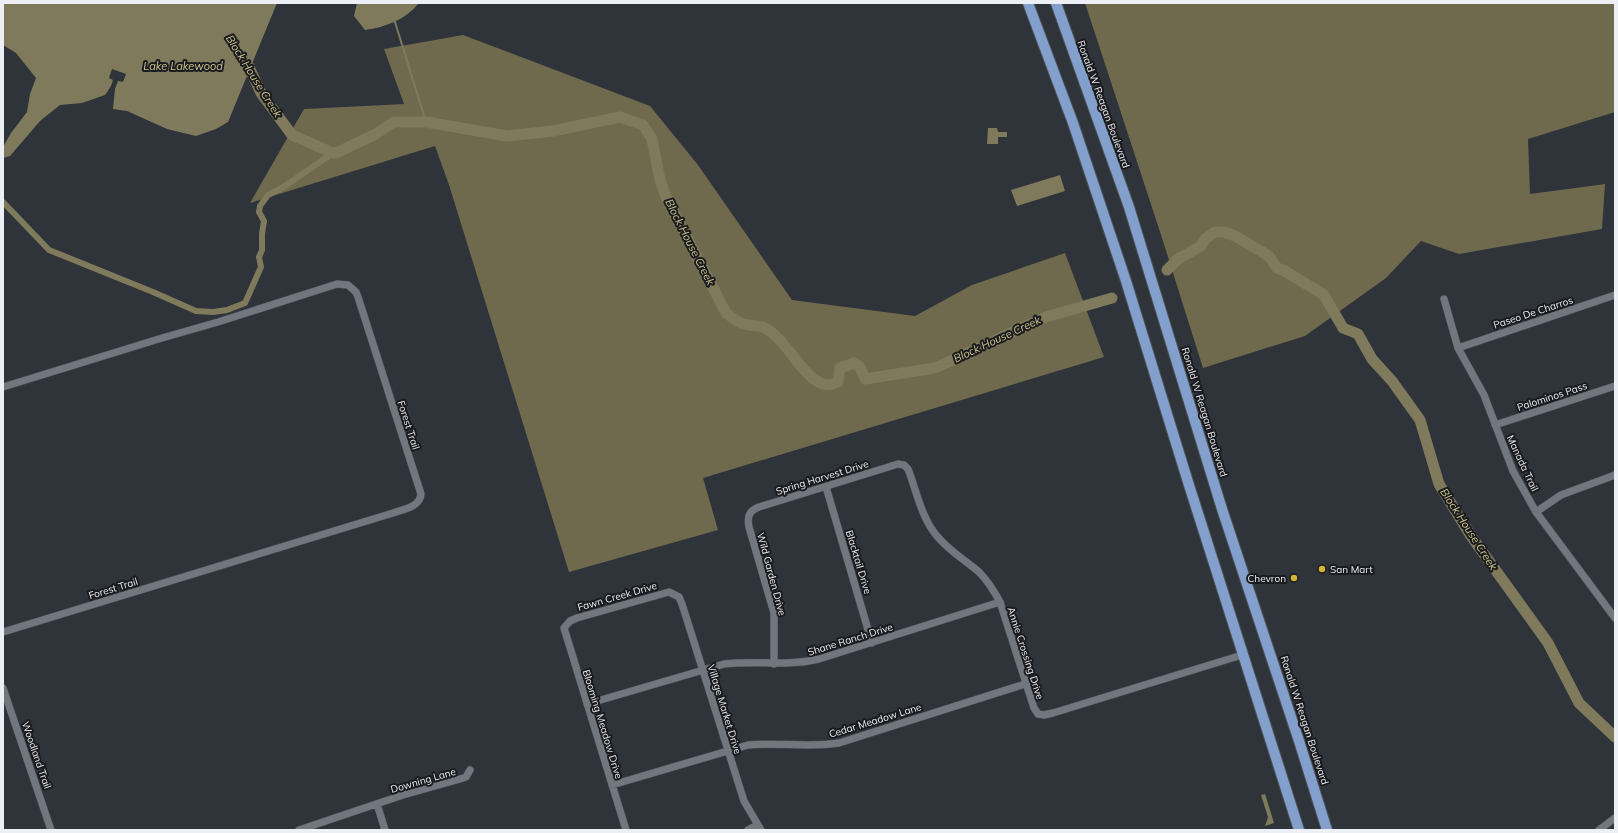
<svg xmlns="http://www.w3.org/2000/svg" width="1618" height="833" viewBox="0 0 1618 833" font-family="Mulish,sans-serif">
  <style>
    .forest { fill: #6f694d }
    .water { fill: #807a5d }
    .pier { fill: #2f333a }
    .lines { fill: none; stroke-linecap: round; stroke-linejoin: round }
    .stream { stroke: #807a5d; stroke-width: 2 }
    .canal { stroke: #807a5d; stroke-width: 6 }
    .river { stroke: #807a5d; stroke-width: 11 }
    .minor-casing { stroke: #4e5258; stroke-width: 8 }
    .primary-casing { stroke: #4e5258; stroke-width: 12 }
    .minor { stroke: #72777f; stroke-width: 7 }
    .primary { stroke: #83a0cc; stroke-width: 10 }
    .poi-dot { fill: #d1b736; stroke: #191b1e; stroke-width: 1.5 }
    .labels { text-anchor: middle; stroke-width: 4; stroke-linejoin: round; paint-order: stroke }
    .street-label { font-size: 10px; fill: #eceff3; stroke: #191b1e }
    .poi-label { font-size: 10px; fill: #eceff3; stroke: #191b1e; text-anchor: start }
    .water-label { font-size: 11px; font-style: italic; fill: #d1c58f; stroke: #191b1e }
  </style>
  <rect width="100%" height="100%" fill="#2f333a"/>
  <!-- forest -->
  <path class="forest" d="M1085,3H1615V112L1528,139L1530,194L1605,184L1602,229L1459,254L1421,241L1386,278L1305,336L1203,368L1162,238Z
    M463,35L650,106L698,165L792,300L915,316L972,285L1065,253L1104,357L703,478L718,530L569,572L449,185L435,146L250,203L304,109L404,104L384,49Z"/>
  <!-- water -->
  <path class="water" d="M3,3H277L228,122L216,129L196,136L167,129L127,111L113,109L116,79L105,95L82,103L60,105L40,121L10,156L3,158V147L11,133L27,112L30,94L36,78L16,53L3,45Z
    M357,3H419C405,20 386,27 365,30L354,16Z
    M988,128H997L998,132H1007V137H998V144H987Z
    M1060,175L1065,191L1017,206L1011,190Z
    M1265,794L1274,823L1265,826L1268,817L1261,795Z"/>
  <!-- pier -->
  <path class="pier" d="M112,69L126,74L123,82L118,81L112,96L113,86L108,95L113,80L109,78Z"/>
  <g class="lines">
    <!-- stream -->
    <path class="stream" d="M395,22L426,122"/>
    <!-- canal -->
    <path class="canal" d="M3,202L49,250L153,292L196,311L213,312L227,310L245,303L261,267L259,257L262,250V234L264,221L259,212L260,206L268,195L282,188L333,153"/>
    <!-- river -->
    <path class="river" d="M243,57L249,67L261,93L292,135L333,153L338,152L374,135L394,122H426L507,136L553,131L620,117L643,125L652,139L660,180L666,197L726,313C731,316 738,323 744,324C750,326 757,325 763,327C786,337 802,378 823,384C828,386 833,384 838,382L840,368L854,363L860,367L865,379L935,368L1046,317L1112,298
      M1167,270L1178,259L1201,246L1205,239L1215,232H1224L1235,236L1269,256L1277,268L1285,271L1324,295L1343,328L1358,334L1372,359L1392,381L1420,420L1439,484L1471,536L1548,643L1579,703L1615,737"/>
    <!-- minor casing -->
    <g class="minor-casing">
      <path id="minor" d="M1444,299L1458,348L1484,395L1513,471L1536,512L1615,618
        M1458,348L1615,295
        M3,387L162,338L218,322L337,284L348,285L356,292L358,297L421,494C420,507 404,509 393,513L3,632
        M1495,425L1615,386
        M826,487L872,643
        M1536,512L1561,495L1615,475
        M774,664V613L749,527C747,516 749,511 759,507L898,464L904,465L908,469C917,492 921,517 937,536C949,551 965,560 979,572C988,581 994,591 1000,602L1034,708L1038,714L1044,715L1053,713L1242,655
        M3,688L51,830
        M587,704L724,664C757,660 786,667 819,659L1000,602
        M612,785L748,745C778,742 809,748 839,743L1025,684
        M377,804L385,830
        M299,830L403,795L460,779L466,777L470,770
        M626,830L564,628L570,621L577,618L669,592L679,597L682,604L744,801L761,830
        M748,830L757,825
        M1599,830L1615,818"/>
    </g>
    <!-- primary casing -->
    <g class="primary-casing">
      <path id="primary" d="M1028,3L1073,123L1126,281L1188,482L1299,830
        M1056,3L1129,207L1222,509L1299,741L1327,830"/>
    </g>
    <!-- minor -->
    <use href="#minor" class="minor"/>
    <!-- primary -->
    <use href="#primary" class="primary"/>
  </g>
  <!-- markers -->
  <g class="poi-dot">
    <circle cx="1322" cy="569" r="4"/>
    <circle cx="1294" cy="578" r="4"/>
  </g>
  <g class="labels">
    <!-- street labels -->
    <g class="street-label">
      <text transform="translate(1104 104) rotate(70)" y="4">Ronald W Reagan Boulevard</text>
      <text transform="translate(1533 312) rotate(-18)" y="4">Paseo De Charros</text>
      <text transform="translate(1552 396) rotate(-18)" y="4">Palominos Pass</text>
      <text transform="translate(1205 412) rotate(73)" y="4">Ronald W Reagan Boulevard</text>
      <text transform="translate(409 425) rotate(72)" y="4">Forest Trail</text>
      <text transform="translate(1523 463) rotate(65)" y="4">Manada Trail</text>
      <text transform="translate(822 477) rotate(-17)" y="4">Spring Harvest Drive</text>
      <text transform="translate(859 562) rotate(73)" y="4">Blacktail Drive</text>
      <text transform="translate(772 574) rotate(75)" y="4">Wild Garden Drive</text>
      <text transform="translate(113 588) rotate(-17)" y="4">Forest Trail</text>
      <text transform="translate(617 596) rotate(-16)" y="4">Fawn Creek Drive</text>
      <text transform="translate(850 639) rotate(-17)" y="4">Shane Ranch Drive</text>
      <text transform="translate(1026 653) rotate(72)" y="4">Annie Crossing Drive</text>
      <text transform="translate(725 709) rotate(73)" y="4">Village Market Drive</text>
      <text transform="translate(875 720) rotate(-17)" y="4">Cedar Meadow Lane</text>
      <text transform="translate(1305 720) rotate(72)" y="4">Ronald W Reagan Boulevard</text>
      <text transform="translate(603 724) rotate(73)" y="4">Blooming Meadow Drive</text>
      <text transform="translate(37 755) rotate(71)" y="4">Woodland Trail</text>
      <text transform="translate(423 780) rotate(-16)" y="4">Downing Lane</text>
    </g>
    <!-- poi labels -->
    <g class="poi-label">
      <text x="1330" y="573">San Mart</text>
      <text x="1286" y="582" text-anchor="end">Chevron</text>
    </g>
    <!-- water labels -->
    <g class="water-label">
      <text x="183" y="70">Lake Lakewood</text>
      <text transform="translate(254 76) rotate(58)" y="4">Block House Creek</text>
      <text transform="translate(690 242) rotate(63)" y="4">Block House Creek</text>
      <text transform="translate(997 339) rotate(-25)" y="4">Block House Creek</text>
      <text transform="translate(1469 529) rotate(57)" y="4">Block House Creek</text>
    </g>
  </g>
  <!-- border -->
  <rect width="1618" height="833" fill="none" stroke="#eceff3" stroke-width="8"/>
</svg>
